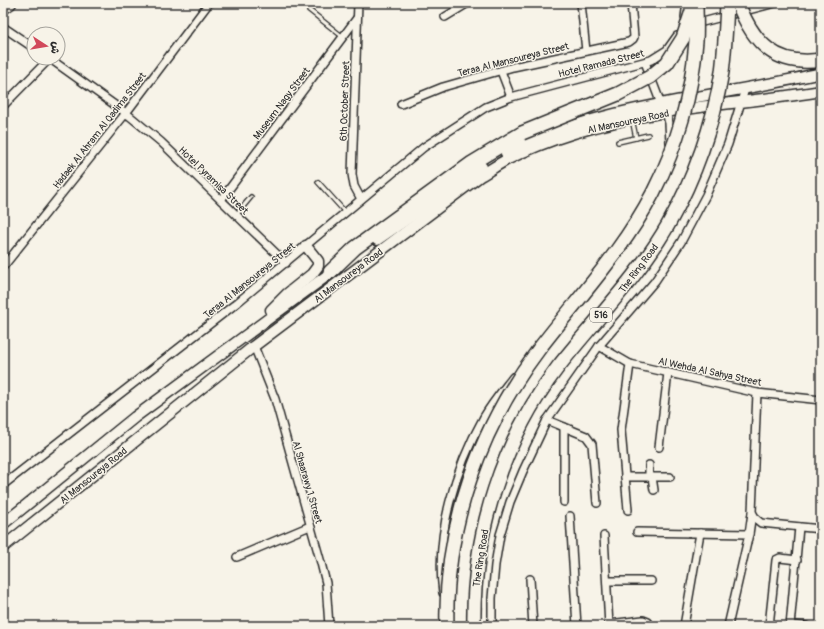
<svg xmlns="http://www.w3.org/2000/svg" width="824" height="629" viewBox="0 0 824 629" font-family="Pangolin,'Playpen Sans Arabic',sans-serif">
<style>
.lines{fill:none;stroke-linecap:round;stroke-linejoin:round}
.service-casing{stroke:#2b2b2b;stroke-width:6}
.minor-casing{stroke:#2b2b2b;stroke-width:10}
.secondary-casing{stroke:#2b2b2b;stroke-width:13}
.trunk-casing{stroke:#2b2b2b;stroke-width:15}
.motorway-casing{stroke:#2b2b2b;stroke-width:16}
.service{stroke:#f7f3e8;stroke-width:3.5}
.minor{stroke:#f7f3e8;stroke-width:7}
.secondary{stroke:#f7f3e8;stroke-width:10}
.trunk{stroke:#f7f3e8;stroke-width:12}
.motorway{stroke:#f7f3e8;stroke-width:13}
.motorway-bridge-casing{stroke:#2b2b2b;stroke-width:16;stroke-linecap:butt}
.motorway-bridge{stroke:#f7f3e8;stroke-width:13}
.labels{text-anchor:middle;stroke-width:3;stroke-linejoin:round;paint-order:stroke}
.shield{fill:#f7f3e8;stroke:#686764;stroke-width:1}
.shield-label{font-size:9px;font-weight:bold;fill:#2b2b2b}
.street-label{font-size:10px;fill:#2b2b2b;stroke:#f7f3e8}
</style>
<rect width="100%" height="100%" fill="#f7f3e8"/>
<filter id="ink" filterUnits="userSpaceOnUse"><feTurbulence type="fractalNoise" baseFrequency=".025" numOctaves="2"/><feDisplacementMap in="SourceGraphic" scale="8" xChannelSelector="R" yChannelSelector="G"/><feConvolveMatrix kernelMatrix="1 2 1 2 8 2 1 2 1" color-interpolation-filters="sRGB"/></filter>
<g filter="url(#ink)">
<g class="lines">
<g class="service-casing">
<g id="service">
<polyline points="309,10 343,37"/>
<polyline points="632,119 636,138"/>
<polyline points="618,142 648,135"/>
<polyline points="318,182 345,212"/>
<polyline points="236,215 251,197"/>
</g>
</g>
<g class="minor-casing">
<g id="minor">
<polyline points="358,3 352,174 354,186 361,199"/>
<polyline points="581,3 586,51"/>
<polyline points="445,17 468,3"/>
<polyline points="685,17 687,3"/>
<polyline points="695,24 775,3"/>
<polyline points="3,27 34,48"/>
<polyline points="49,58 126,113 161,142 286,263"/>
<polyline points="645,62 661,104"/>
<polyline points="501,71 511,97"/>
<polyline points="401,104 443,87 513,67 629,42 633,39 634,37 631,3"/>
<polyline points="3,106 50,58"/>
<polyline points="666,112 669,123 670,143"/>
<polyline points="221,200 357,18"/>
<polyline points="3,267 126,113 209,3"/>
<polyline points="254,346 275,399 321,563 326,583 329,626"/>
<polyline points="599,346 630,364 757,393 821,400"/>
<polyline points="757,393 752,512 756,519 761,523 821,529"/>
<polyline points="547,420 586,436 592,444 597,503"/>
<polyline points="564,427 564,502"/>
<polyline points="659,447 668,373"/>
<polyline points="649,465 649,477"/>
<polyline points="625,477 670,477"/>
<polyline points="652,477 654,490"/>
<polyline points="3,485 238,302 424,147 486,107 511,97 651,60 667,50 677,36"/>
<polyline points="628,510 621,430 630,364"/>
<polyline points="570,516 577,626"/>
<polyline points="637,532 749,534"/>
<polyline points="604,536 609,626"/>
<polyline points="237,557 310,526"/>
<polyline points="530,579 533,626"/>
<polyline points="607,581 651,581"/>
<path d="M443,593c-8,-59 12,-124 41,-176 8,-14 19,-27 29,-40"/>
<polyline points="609,624 643,620 648,622 647,626"/>
<polyline points="790,625 806,626"/>
<polyline points="492,626 492,598 495,565 500,535 510,502 523,471 547,420 599,346 655,281 681,242 706,195 728,144 745,89"/>
<polyline points="684,626 700,533"/>
<polyline points="728,626 749,534 752,513"/>
<polyline points="769,626 776,560 780,558 797,560"/>
<polyline points="790,626 799,527"/>
</g>
</g>
<g class="secondary-casing">
<g id="secondary">
<path d="M506,153c66,-34 141,-47 213,-60 34,-6 68,-12 102,-20"/>
<polyline points="377,240 482,167"/>
<polyline points="271,310 287,294 312,274 318,266 318,261 306,246"/>
<polyline points="3,524 135,417 336,269"/>
<path d="M3,547l251,-201 226,-170c9,-5 17,-11 26,-16 47,-24 101,-38 153,-47 54,-9 108,-13 162,-22"/>
</g>
</g>
<g class="trunk-casing">
<polyline id="trunk" points="3,8 10,3"/>
</g>
<g class="motorway-casing">
<polyline id="motorway" points="330,272 355,248 472,163 522,133"/>
</g>
<use href="#service" class="service"/>
<use href="#minor" class="minor"/>
<use href="#secondary" class="secondary"/>
<use href="#trunk" class="trunk"/>
<use href="#motorway" class="motorway"/>
<g class="motorway-bridge-casing">
<g id="motorway-bridge">
<path d="M738,3c15,40 38,64 83,57"/>
<polyline points="522,133 618,94 650,77 667,63 683,38 692,11"/>
<path d="M447,626c-3,-99 33,-199 92,-277 39,-51 84,-98 114,-156 24,-47 39,-99 43,-152 1,-13 0,-25 0,-38"/>
<path d="M474,626c-2,-91 29,-187 84,-259 37,-47 80,-90 110,-142 27,-48 45,-99 54,-153 3,-23 4,-46 5,-69"/>
</g>
</g>
<use href="#motorway-bridge" class="motorway-bridge"/>
</g>
</g>
<g class="labels">
<rect class="shield" x="590" y="308" width="22" height="14" rx="3"/>
<g class="shield-label">
<text x="601" y="318">516</text>
</g>
<g class="street-label">
<text transform="translate(513 59) rotate(-14)" y="4">Teraa Al Mansoureya Street</text>
<text transform="translate(601 63) rotate(-14)" y="4">Hotel Ramada Street</text>
<text transform="translate(344 101) rotate(-88)" y="4">6th October Street</text>
<text transform="translate(281 103) rotate(-53)" y="4">Museum Nagy Street</text>
<text transform="translate(628 121) rotate(-12)" y="4">Al Mansoureya Road</text>
<text transform="translate(99 130) rotate(-52)" y="4">Hadaek Al Ahram Al Qadima Street</text>
<text transform="translate(214 180) rotate(44)" y="4">Hotel Pyramisa Street</text>
<text transform="translate(638 268) rotate(-53)" y="4">The Ring Road</text>
<text transform="translate(348 275) rotate(-37)" y="4">Al Mansoureya Road</text>
<text transform="translate(249 280) rotate(-39)" y="4">Teraa Al Mansoureya Street</text>
<text transform="translate(710 371) rotate(12)" y="4">Al Wehda Al Sahya Street</text>
<text transform="translate(93 475) rotate(-39)" y="4">Al Mansoureya Road</text>
<text transform="translate(308 482) rotate(74)" y="4">Al Shaarawy 1 Street</text>
<text transform="translate(480 558) rotate(-81)" y="4">The Ring Road</text>
</g>
</g>
<rect width="824" height="629" fill="none" stroke="#f7f3e8" stroke-width="16"/>
<rect x="8" y="8" width="808" height="613" fill="none" stroke="#2b2b2b" stroke-width="1.5" filter="url(#ink)"/>
<g transform="translate(46 46) rotate(102)"><circle r="19" fill="#f7f3e8" stroke="#a5a39c"/>
<path d="M0-3L7 15L0 10L-7 15Z" fill="#d1495b"/>
<text y="-6" font-size="11" font-weight="bold" text-anchor="middle" fill="#2b2b2b">ش</text>
</g>
</svg>
